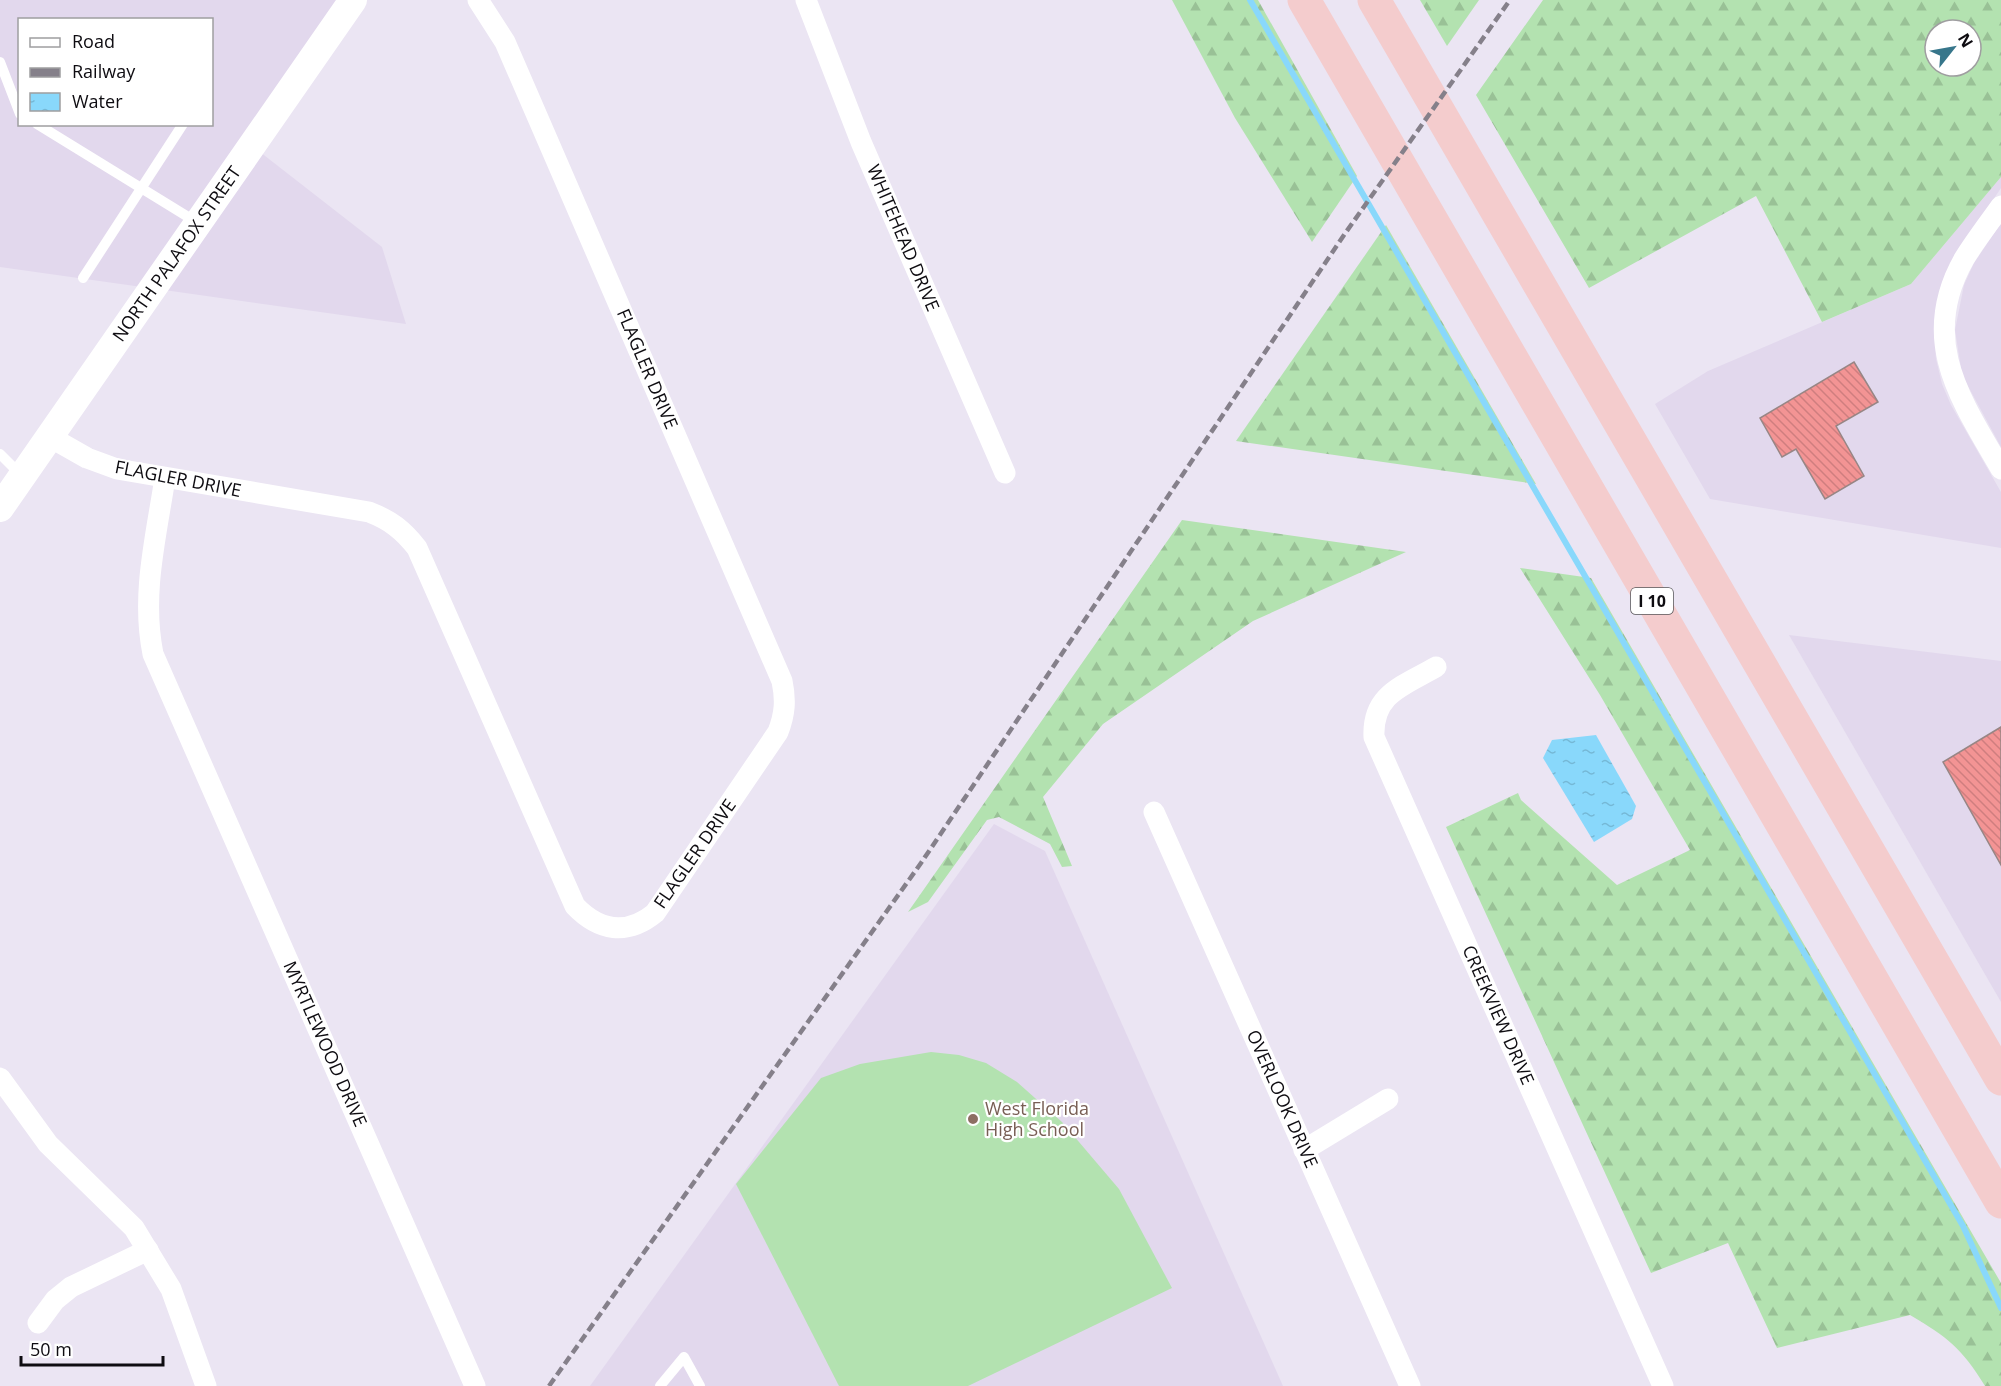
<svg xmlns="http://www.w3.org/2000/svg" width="2001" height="1386" viewBox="0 0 2001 1386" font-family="'Open Sans',sans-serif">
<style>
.built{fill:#e2d8ed;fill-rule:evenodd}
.forest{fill:url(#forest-firs);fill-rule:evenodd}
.pitch{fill:#b3e2b0}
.water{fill:url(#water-ripples)}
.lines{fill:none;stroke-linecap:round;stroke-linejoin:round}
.stream{stroke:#89d8fb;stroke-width:6}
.building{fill:url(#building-back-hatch);stroke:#978685;stroke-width:1.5}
.lane{stroke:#fff;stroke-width:10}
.street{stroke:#fff;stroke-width:21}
.secondary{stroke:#fff;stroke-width:28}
.highway{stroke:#f4cccd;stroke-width:33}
.rail{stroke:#85808a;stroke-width:4.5;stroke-dasharray:9 4.5;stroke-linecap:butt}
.education-dot{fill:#8d6e63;stroke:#fff;stroke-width:2}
.labels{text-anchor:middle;stroke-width:4.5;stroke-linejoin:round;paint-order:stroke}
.shield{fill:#fff;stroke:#565558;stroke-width:1.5}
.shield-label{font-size:16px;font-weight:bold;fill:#0e0c11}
.street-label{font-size:18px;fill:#0e0c11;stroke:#fff}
.education-label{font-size:18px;fill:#785e54;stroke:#fff;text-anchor:start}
</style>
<defs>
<pattern id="forest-firs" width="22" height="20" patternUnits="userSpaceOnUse" patternTransform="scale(1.5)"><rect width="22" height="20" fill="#b3e2b0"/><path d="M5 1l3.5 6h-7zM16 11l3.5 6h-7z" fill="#99c196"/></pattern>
<pattern id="water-ripples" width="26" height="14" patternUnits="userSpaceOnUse" patternTransform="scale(1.5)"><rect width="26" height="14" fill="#89d8fb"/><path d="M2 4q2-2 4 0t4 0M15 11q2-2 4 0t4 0" fill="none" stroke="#75b8d6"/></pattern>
<pattern id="building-back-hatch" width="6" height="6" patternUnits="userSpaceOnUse" patternTransform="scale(1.5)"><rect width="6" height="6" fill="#f39494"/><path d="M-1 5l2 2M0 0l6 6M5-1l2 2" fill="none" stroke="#cf7e7f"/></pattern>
</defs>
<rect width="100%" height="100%" fill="#ebe5f3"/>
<g class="built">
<path d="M0,0h341l-199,287 -142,-20zM20,20h192v104h-192z"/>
<polygon points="260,152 382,247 406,324 164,290"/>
<polygon points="2001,177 2001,188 1956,255 1937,305 1934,331 1936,359 1942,384 1951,405 2001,492 2001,548 1710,499 1655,404 1708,371 1911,284"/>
<polygon points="2001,223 2001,447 1962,375 1955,330 1964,285 1974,263"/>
<polygon points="1789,635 2001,661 2001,1002"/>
<polygon points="994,824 1045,851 1283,1386 590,1386"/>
</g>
<g class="forest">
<polygon points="1172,0 1258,0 1357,176 1312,242 1235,118"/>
<polygon points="1420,0 1479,0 1447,46"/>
<path d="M1543,0h458v177l-90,107 -89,38 -66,-126 -167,92 -113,-193zM1935,30h36v36h-36z"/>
<polygon points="1386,225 1536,484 1236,441"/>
<polygon points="1182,520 1406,552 1253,621 1103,724 1043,797 1072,866 1062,867 1050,844 999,817 987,820 928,902 908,912"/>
<path d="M1520,568l71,10 410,705v103h-16c-23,-38 -38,-49 -75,-71l-133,33 -49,-105 -77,30 -205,-446 72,-34 3,7 96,85 73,-35 -90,-155z"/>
</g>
<polygon class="pitch" points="931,1052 959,1055 986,1063 1017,1082 1062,1122 1119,1189 1172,1288 968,1386 839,1386 736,1184 821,1078 860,1064"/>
<polygon class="water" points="1596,735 1636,806 1632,819 1594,842 1543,758 1552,740"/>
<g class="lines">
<polyline class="stream" points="1250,0 1963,1226 2001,1308"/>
</g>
<g class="building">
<polygon points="1854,362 1878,402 1836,426 1864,476 1825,499 1796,449 1782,457 1760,418"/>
<polygon points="2001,727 2001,865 1943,762"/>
</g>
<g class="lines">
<g class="lane">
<polyline points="0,62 20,114"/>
<polyline points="37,124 198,223"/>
<polyline points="83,278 183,124"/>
<polyline points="0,454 21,475"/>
<polyline points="660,1386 684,1357 700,1386"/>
</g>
<g class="street">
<polyline points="806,0 861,142 1005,473"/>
<path d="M2001,206c-12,17 -26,35 -37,53 -46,81 -3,141 37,210"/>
<path d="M50,437l37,21 30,11 252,43c21,8 34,18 48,36l158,358c24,25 52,30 80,7l123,-181c7,-18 8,-32 4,-51l-277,-639 -27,-42"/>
<path d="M165,478c-9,59 -24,117 -12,176l322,732"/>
<path d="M1436,667c-33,19 -64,27 -62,70l289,649"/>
<polyline points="1154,812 1410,1386"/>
<polyline points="0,1078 48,1144 134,1228 171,1289 206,1386"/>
<polyline points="1304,1150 1388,1099"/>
<polyline points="38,1323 55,1300 71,1287 148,1250"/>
</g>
<polyline class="secondary" points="0,508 353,0"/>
<g class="highway">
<polyline points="1304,0 2001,1202"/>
<polyline points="1374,0 2001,1079"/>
</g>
<polyline class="rail" points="549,1386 921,863 1344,235 1510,0"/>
</g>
<circle class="education-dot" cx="973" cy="1119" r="6"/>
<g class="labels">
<rect class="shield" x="1631" y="588" width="42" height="26" rx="4.5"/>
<g class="shield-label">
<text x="1652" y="607">I 10</text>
</g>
<g class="street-label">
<text transform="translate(903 238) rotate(67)" y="6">WHITEHEAD DRIVE</text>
<text transform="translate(177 254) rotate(-55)" y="6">NORTH PALAFOX STREET</text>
<text transform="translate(647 369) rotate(67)" y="6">FLAGLER DRIVE</text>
<text transform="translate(178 479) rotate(11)" y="6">FLAGLER DRIVE</text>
<text transform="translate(695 854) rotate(-55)" y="6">FLAGLER DRIVE</text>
<text transform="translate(1498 1015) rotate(66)" y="6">CREEKVIEW DRIVE</text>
<text transform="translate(325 1044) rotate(66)" y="6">MYRTLEWOOD DRIVE</text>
<text transform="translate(1282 1099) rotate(66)" y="6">OVERLOOK DRIVE</text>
</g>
<g class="education-label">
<text x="985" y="1115">West Florida<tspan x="985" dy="21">High School</tspan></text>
</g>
</g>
<rect x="18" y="18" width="195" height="108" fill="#ffffff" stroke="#9f9ea0" stroke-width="1.5"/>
<rect x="30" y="38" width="30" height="9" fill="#ffffff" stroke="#9f9ea0" stroke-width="1.5"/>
<text x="72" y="48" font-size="18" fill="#0e0c11">Road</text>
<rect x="30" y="68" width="30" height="9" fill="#85808a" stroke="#9f9ea0" stroke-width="1.5"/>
<text x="72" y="78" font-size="18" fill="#0e0c11">Railway</text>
<rect x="30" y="93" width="30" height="18" fill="url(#water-ripples)" stroke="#9f9ea0" stroke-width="1.5"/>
<text x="72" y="108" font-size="18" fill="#0e0c11">Water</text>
<g transform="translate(1953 48) rotate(59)"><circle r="28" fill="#ffffff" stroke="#9f9ea0" stroke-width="1.5"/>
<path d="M0-4.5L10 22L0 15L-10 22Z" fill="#37768b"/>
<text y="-9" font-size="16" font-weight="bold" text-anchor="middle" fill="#0e0c11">N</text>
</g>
<path d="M21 1356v9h142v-9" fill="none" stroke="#0e0c11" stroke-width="3"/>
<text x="30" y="1356" font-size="18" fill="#0e0c11" stroke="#ffffff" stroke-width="4.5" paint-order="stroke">50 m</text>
</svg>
